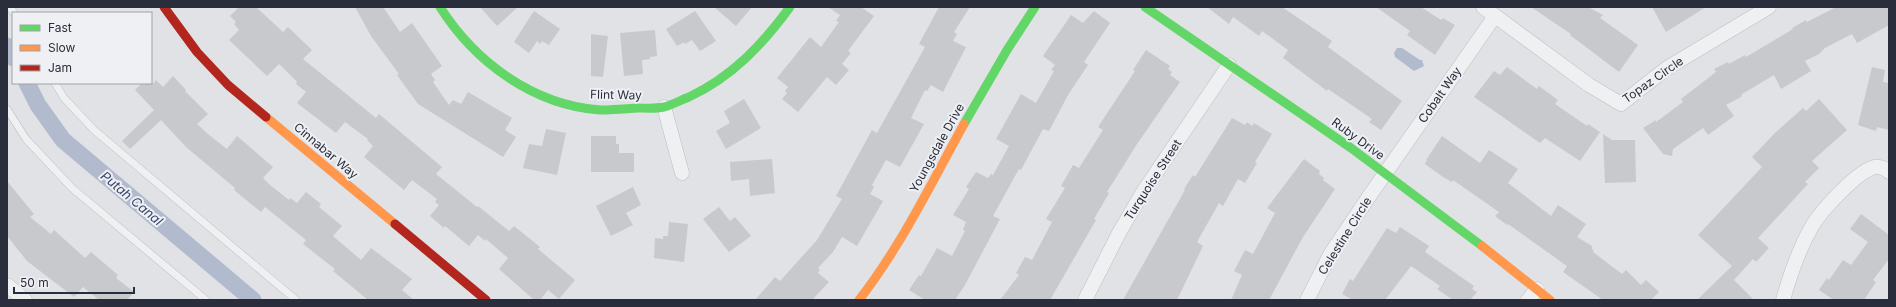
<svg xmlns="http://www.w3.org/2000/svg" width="1896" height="307" viewBox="0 0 1896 307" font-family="Inter,sans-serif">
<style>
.water{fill:#b2bacd}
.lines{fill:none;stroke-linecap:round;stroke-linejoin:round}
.canal{stroke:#b2bacd;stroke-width:17}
.building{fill:#c8c9cd}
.lane-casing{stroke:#bdbfc2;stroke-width:8}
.street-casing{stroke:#bdbfc2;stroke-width:15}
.lane{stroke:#eff0f2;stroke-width:7}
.street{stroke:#eff0f2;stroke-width:14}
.fast{stroke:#63d668;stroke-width:9}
.slow{stroke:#ff974d;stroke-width:9}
.jam{stroke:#b3261e;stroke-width:9}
.labels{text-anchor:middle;stroke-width:4;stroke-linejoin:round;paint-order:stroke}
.street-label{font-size:12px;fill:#2a2d3c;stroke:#eef0f4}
.water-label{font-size:13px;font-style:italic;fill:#39466b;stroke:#eef0f4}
</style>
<rect width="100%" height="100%" fill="#e0e2e5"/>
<polygon class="water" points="1397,48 1402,48 1420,60 1422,60 1424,66 1414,71 1395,57 1394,53"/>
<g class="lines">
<g class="canal">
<polyline points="7,46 13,58"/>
<polyline points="27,83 38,105 63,140 253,300"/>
</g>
</g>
<g class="building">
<polygon points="239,7 256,7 283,32 288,27 312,50 303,59 376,118 379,114 442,167 436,174 477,207 478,206 509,231 514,226 540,247 538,249 575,280 559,299 548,290 540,300 534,300 499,269 508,258 486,239 485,241 478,235 469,246 445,226 444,228 430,216 439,205 435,202 437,199 412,180 404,190 364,157 373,146 367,140 368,139 345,122 336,133 297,103 306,92 296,84 297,82 279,64 267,76 229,40 239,30 234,24 236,22 230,16"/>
<polygon points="355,7 383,7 400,32 412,23 442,66 431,74 435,80 433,82 449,105 453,100 461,104 468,92 512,118 505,130 516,137 503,157 418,104 397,75 399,74 371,36"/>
<polygon points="480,7 518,7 497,26"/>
<polygon points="714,7 752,7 736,26"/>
<polygon points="828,7 861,7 874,16 848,51 851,53 842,64 849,70 836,85 827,77 798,112 782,99 787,93 785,91 788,87 777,78 810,37 821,47 839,22 836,21 840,15"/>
<polygon points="939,7 970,7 954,32 957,34 953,41 966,47 943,92 931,85 927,91 925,90 911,118 924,124 900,167 886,160 872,185 874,187 870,194 883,201 857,246 842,237 833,252 818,268 820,270 818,273 829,282 812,300 755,300 775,277 780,281 817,240 842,199 836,196 872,130 877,133 925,47 919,44"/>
<polygon points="1207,7 1282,7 1332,41 1328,47 1402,101 1381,130 1369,122 1372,119 1328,89 1327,91 1283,58 1288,50 1262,31 1259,36 1233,17 1229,24"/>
<polygon points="1376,7 1421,7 1441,20 1443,18 1455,25 1435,55 1407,35 1410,31"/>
<polygon points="1531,7 1588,7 1603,15 1600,18 1638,45 1619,72 1570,35 1571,34"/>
<polygon points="1652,7 1706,7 1666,32"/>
<polygon points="1836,7 1889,7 1889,25 1857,43 1852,34 1825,48 1819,54 1805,61 1811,71 1781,89 1774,75 1742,94 1741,97 1726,105 1734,116 1708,135 1703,128 1673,149 1672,156 1663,154 1643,128 1656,120 1656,122 1683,102 1681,99 1716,72 1714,69 1728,62 1729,64 1745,55 1746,57 1793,29 1792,28 1806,20 1807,22"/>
<polygon points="534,11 560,29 549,45 542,41 540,44 537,41 529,53 514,42"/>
<polygon points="695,11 716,41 700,51 692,40 685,44 684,42 677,46 666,29"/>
<polygon points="1094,11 1110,23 1084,62 1088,65 1068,95 1049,131 1043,129 1021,170 1019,169 993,216 1000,219 965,285 955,300 925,300 909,290 919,275 921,276 937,248 952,256 965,231 963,230 966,222 953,215 969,189 966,187 976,172 988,178 991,174 993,175 1009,146 996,139 1021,94 1036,103 1054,71 1051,70 1055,65 1043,56 1071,15 1083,23"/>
<polygon points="655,30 657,56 650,57 650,59 642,60 643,74 624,76 620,33"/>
<polygon points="591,34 608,36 603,77 591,76"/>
<polygon points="1146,50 1170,66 1168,69 1172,72 1170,75 1180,82 1137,144 1107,192 1109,193 1094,219 1096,220 1050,300 1000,300 1019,275 1016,273 1025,257 1032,260 1052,222 1046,219 1065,188 1061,186 1073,165 1079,168 1103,130 1098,127 1135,71 1133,70"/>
<polygon points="1507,67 1537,89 1539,86 1558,100 1555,104 1587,126 1588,124 1600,132 1580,161 1545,138 1540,143 1474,97 1494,71 1500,75"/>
<polygon points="1872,67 1885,70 1883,82 1889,83 1889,130 1877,127 1876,131 1858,125"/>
<polygon points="173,76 186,90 185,91 208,114 197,124 208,134 227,149 237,136 273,167 263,178 270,185 289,200 290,198 297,203 306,192 321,204 319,207 342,226 333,236 361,260 371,248 412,279 402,290 414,300 368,300 333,271 335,269 303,244 306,240 265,207 261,212 234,190 235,188 186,147 161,120 130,149 122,141 154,110 135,90 142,83 154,83 156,80 163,87"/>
<polygon points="744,99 761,128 726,149 716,131 730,123 724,111"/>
<polygon points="1819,99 1847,130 1812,161 1819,168 1805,182 1808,184 1758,238 1769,248 1756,262 1753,259 1734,280 1754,300 1697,300 1732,266 1698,235 1762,167 1752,157 1776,132 1803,108 1806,111"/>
<polygon points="1232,118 1245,125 1247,122 1252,126 1254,123 1272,134 1255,162 1257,163 1245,183 1238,179 1223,206 1219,203 1197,242 1203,246 1177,300 1123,300 1185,190 1184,189 1193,175 1195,177"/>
<polygon points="546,129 566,133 557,175 523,168 529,144 542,146"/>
<polygon points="1603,134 1612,140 1635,140 1636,182 1605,183"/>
<polygon points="591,136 616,136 616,144 619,144 619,153 634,153 634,172 591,172"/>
<polygon points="1442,136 1480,163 1489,150 1518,169 1508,183 1551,216 1558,205 1586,224 1577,237 1592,246 1592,249 1594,251 1593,252 1622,274 1626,270 1641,285 1646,280 1659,292 1651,300 1603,300 1563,272 1567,266 1508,224 1507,225 1495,216 1499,212 1453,180 1452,182 1443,177 1425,164 1427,160 1426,160"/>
<polygon points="772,159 775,193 750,196 749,179 731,181 730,162"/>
<polygon points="1304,159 1320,171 1319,174 1324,178 1323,180 1335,189 1303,237 1269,300 1231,300 1242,275 1234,271 1245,250 1253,254 1275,213 1267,208"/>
<polygon points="7,181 34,214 30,217 51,234 54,230 85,258 91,252 118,275 116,278 134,292 127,300 99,300 83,287 74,297 27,261 7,236"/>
<polygon points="633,187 641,205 626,213 633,225 611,236 596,206"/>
<polygon points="719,207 730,221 735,217 751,236 729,252 703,219"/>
<polygon points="1861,214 1889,235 1889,259 1873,280 1876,282 1864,300 1834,300 1819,290 1827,278 1829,280 1843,260 1851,265 1868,242 1850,229"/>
<polygon points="669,222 688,224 684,262 654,258 655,238 663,239 663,236 668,236"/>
<polygon points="1400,227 1429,246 1425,252 1474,286 1472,289 1477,292 1470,300 1453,300 1437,289 1440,286 1411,266 1385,300 1353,300 1342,294 1350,279 1353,281 1387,228 1396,233"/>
</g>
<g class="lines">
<g class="lane-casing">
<g id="lane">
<polyline points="10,7 14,13"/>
<polyline points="55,83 64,98 94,130 296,300"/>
<polyline points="7,109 26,139 72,188 206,300"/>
</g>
</g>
<g class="street-casing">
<g id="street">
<polyline points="1483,7 1589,85 1621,104 1667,68 1769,7"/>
<polyline points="664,107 682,173"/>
<polyline points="7,285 25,300"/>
<polyline points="1085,300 1119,233 1143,192 1229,65"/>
<polyline points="1307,300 1331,253 1368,198 1495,16"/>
<polyline points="1528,300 1537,289"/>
<path d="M1783,300c7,-25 15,-49 28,-72 8,-15 47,-58 64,-61 6,-1 10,2 14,5"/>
</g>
</g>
<use href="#lane" class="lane"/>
<use href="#street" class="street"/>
<g class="fast">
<path d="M440,7c35,55 93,98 160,103 12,0 24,-1 37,-2 9,0 18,1 27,-1 8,-2 17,-7 25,-10 43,-20 74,-53 101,-90"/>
<polyline points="1145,7 1351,148 1482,246"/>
<polyline points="964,124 1007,50 1035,7"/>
</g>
<g class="slow">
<polyline points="266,117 395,224"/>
<polyline points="1482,246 1550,300"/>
<path d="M859,300c42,-54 72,-116 105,-176"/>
</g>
<g class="jam">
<polyline points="164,7 197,52 228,85 266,117"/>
<polyline points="395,224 486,300"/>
</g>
</g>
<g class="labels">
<g class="street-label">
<text transform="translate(1653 80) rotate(-35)" y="4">Topaz Circle</text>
<text transform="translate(616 95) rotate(1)" y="4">Flint Way</text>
<text transform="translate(1440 95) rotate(-55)" y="4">Cobalt Way</text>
<text transform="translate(1358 139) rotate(36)" y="4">Ruby Drive</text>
<text transform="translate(937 148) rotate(-61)" y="4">Youngsdale Drive</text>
<text transform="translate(326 151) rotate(40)" y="4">Cinnabar Way</text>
<text transform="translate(1153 180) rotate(-57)" y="4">Turquoise Street</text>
<text transform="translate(1345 236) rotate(-58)" y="4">Celestine Circle</text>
</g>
<g class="water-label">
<text transform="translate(132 198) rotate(40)" y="5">Putah Canal</text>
</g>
</g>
<rect width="1896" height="307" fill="none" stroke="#2a2d3c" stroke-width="16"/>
<rect x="12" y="12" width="140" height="72" fill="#eef0f4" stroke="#a0a2aa"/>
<rect x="20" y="25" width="20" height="6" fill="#63d668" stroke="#a0a2aa"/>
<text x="48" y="32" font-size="12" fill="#2a2d3c">Fast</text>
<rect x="20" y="45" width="20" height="6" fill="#ff974d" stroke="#a0a2aa"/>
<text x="48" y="52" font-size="12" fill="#2a2d3c">Slow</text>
<rect x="20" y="65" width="20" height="6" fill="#b3261e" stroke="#a0a2aa"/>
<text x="48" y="72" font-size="12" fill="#2a2d3c">Jam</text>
<path d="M14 287v6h120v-6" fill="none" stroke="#2a2d3c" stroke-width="2"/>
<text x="20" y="287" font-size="12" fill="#2a2d3c" stroke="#eef0f4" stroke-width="3" paint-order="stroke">50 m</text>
</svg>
